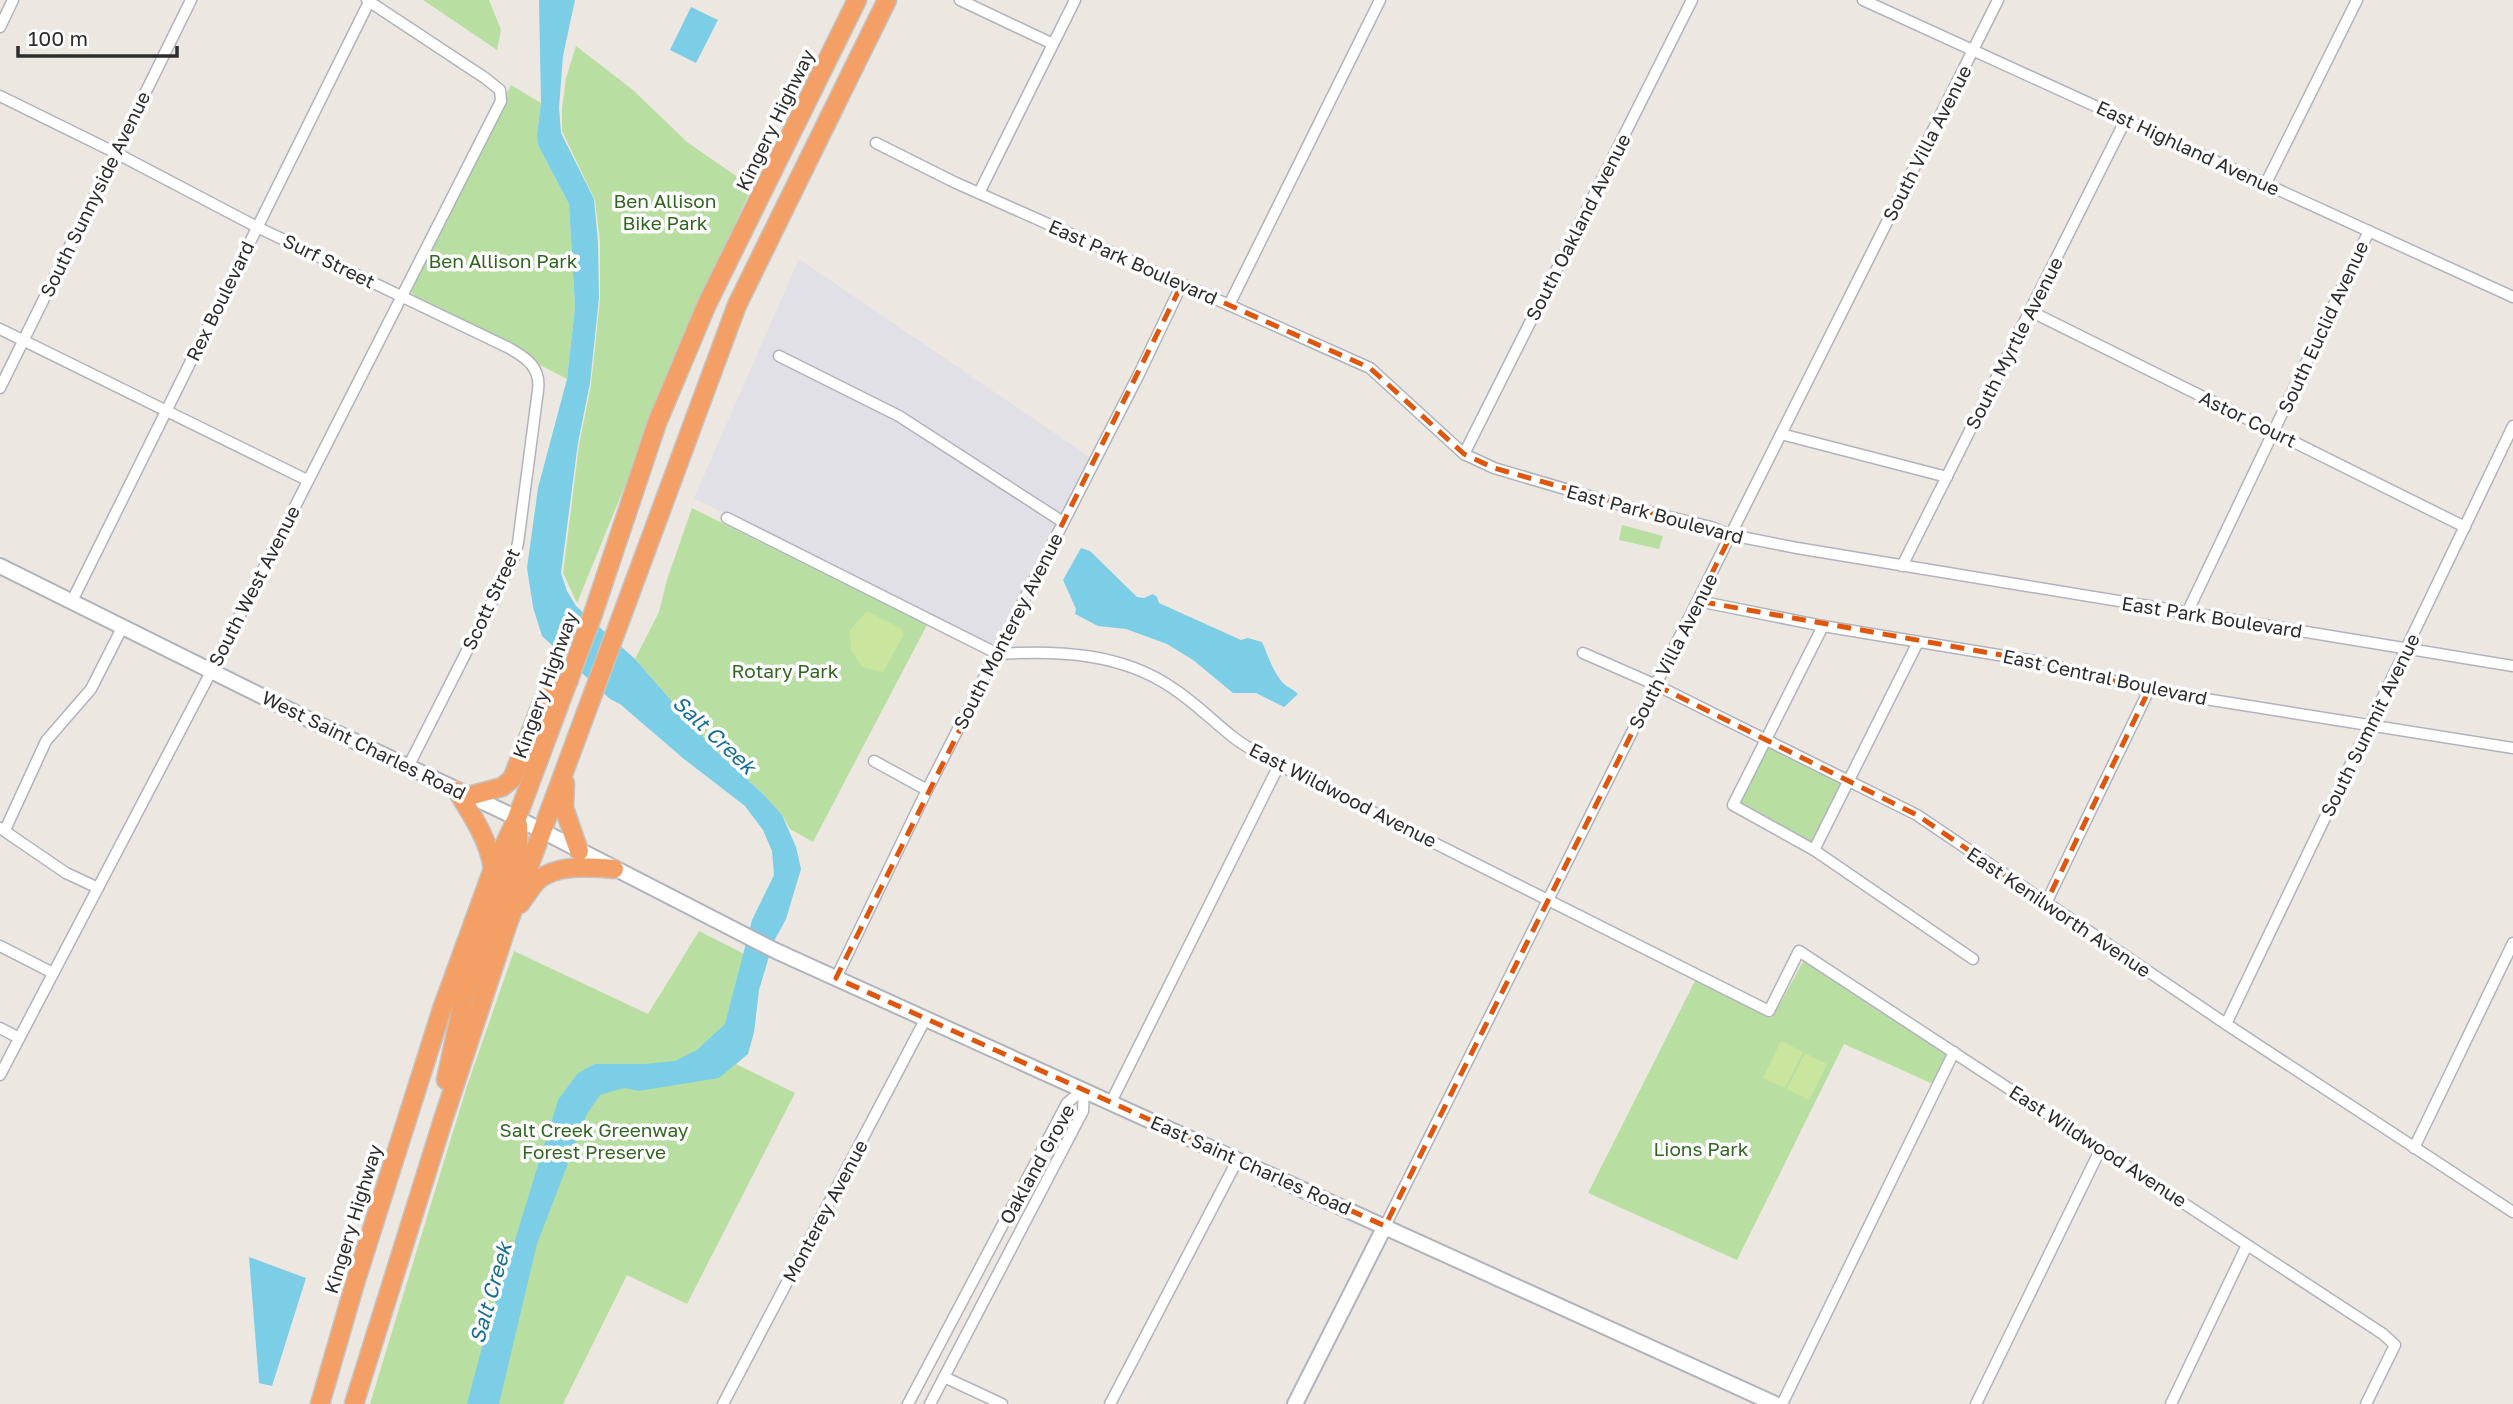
<svg xmlns="http://www.w3.org/2000/svg" width="2513" height="1404" viewBox="0 0 2513 1404" font-family="'Golos Text',sans-serif">
<style>
.industrial{fill:#e2e0e7}
.green{fill:#b8dfa1}
.pitch{fill:#cae69e}
.water{fill:#7ccee7}
.lines{fill:none;stroke-linecap:round;stroke-linejoin:round}
.street-casing{stroke:#b1b3bc;stroke-width:13}
.secondary-casing{stroke:#b1b3bc;stroke-width:18}
.highway-casing{stroke:#c4c4c4;stroke-width:21}
.street{stroke:#fff;stroke-width:10}
.secondary{stroke:#fff;stroke-width:14}
.highway{stroke:#f39f66;stroke-width:18}
.marked{fill:none;stroke:#df570e;stroke-width:5;stroke-dasharray:14 9;stroke-linejoin:round}
.labels{text-anchor:middle;stroke-width:7;stroke-linejoin:round;paint-order:stroke}
.street-label{font-size:19px;fill:#2d2d2d;stroke:#fff}
.park-label{font-size:19px;fill:#316720;stroke:#fff}
.water-label{font-size:21px;font-style:italic;fill:#176f97;stroke:#fff}
</style>
<rect width="100%" height="100%" fill="#ede7e1"/>
<polygon class="industrial" points="799,259 1090,457 996,648 694,498"/>
<g class="green">
<polygon points="423,0 489,0 501,30 497,50"/>
<polygon points="576,46 633,90 687,142 752,187 710,278 577,603 563,573 579,445 591,385 600,299 600,243 595,200 562,131 562,109 566,78"/>
<polygon points="511,85 541,103 537,134 538,145 569,204 575,307 567,379 540,365 526,351 512,343 417,298 411,292"/>
<polygon points="692,508 927,625 813,842 790,829 782,815 765,796 713,748 635,659 659,612 667,580"/>
<polygon points="1622,525 1663,536 1659,549 1619,540"/>
<polygon points="1768,744 1845,782 1814,845 1737,803"/>
<path d="M699,931l67,34c-3,9 -6,18 -8,27 -4,28 1,52 -22,72l59,29 -108,211 -60,-29 -64,129h-193l97,-318 47,-135 134,63z"/>
<polygon points="1804,960 1948,1054 1933,1084 1844,1044 1737,1260 1588,1193 1696,979 1772,1018"/>
</g>
<g class="pitch">
<polygon points="867,611 902,629 903,636 883,672 862,667 851,650 850,630"/>
<polygon points="1781,1041 1803,1052 1785,1088 1763,1078"/>
<polygon points="1805,1053 1827,1064 1809,1100 1787,1089"/>
</g>
<g class="water">
<polygon points="539,0 575,0 563,56 559,108 561,133 594,199 598,242 599,298 590,383 578,443 561,573 567,591 576,606 635,659 713,748 765,796 782,815 796,847 801,869 786,919 773,943 759,990 754,1032 748,1054 719,1078 639,1091 624,1088 600,1095 587,1114 537,1244 499,1404 467,1404 481,1351 558,1100 578,1073 595,1064 645,1064 675,1061 697,1050 725,1024 752,920 774,875 772,851 763,830 745,806 684,759 620,704 610,699 542,636 533,607 527,568 538,488 567,379 575,307 569,204 538,145 537,134 541,103"/>
<polygon points="691,7 718,20 696,63 670,50"/>
<path d="M1081,548l9,3 47,46 7,1 9,-4 4,3 2,6 82,37 7,-2 14,4c6,13 11,31 22,42 4,4 10,5 14,10l-14,13 -28,-14h-23l-40,-33 -26,-16 -41,-15 -28,-3 -23,-12 1,-5 -13,-29z"/>
<polygon points="249,1257 306,1278 272,1386 259,1383"/>
</g>
<g class="lines">
<g class="street-casing">
<g id="street">
<polyline points="960,0 1053,44"/>
<polyline points="1863,0 2513,297"/>
<polyline points="0,27 13,0"/>
<path d="M0,96l116,57 141,74 252,121c18,10 32,20 29,42l-20,153 -4,15 -106,209"/>
<polyline points="876,143 954,182 1370,368 1464,454 1494,468 1616,504 1711,527 1731,535 1797,548 2513,666"/>
<polyline points="2266,183 2357,0"/>
<polyline points="979,193 1075,0"/>
<polyline points="1229,305 1380,0"/>
<polyline points="2030,311 2465,527"/>
<polyline points="0,329 307,480"/>
<polyline points="779,356 899,416 1063,522"/>
<polyline points="0,388 191,0"/>
<polyline points="1781,434 1947,477"/>
<polyline points="1464,454 1692,0"/>
<path d="M727,518l271,136c60,-4 125,-1 176,35 21,14 39,32 59,48 14,11 30,19 46,28l490,246 30,-60 584,383 12,11 -29,59"/>
<polyline points="1902,566 2126,119"/>
<polyline points="72,601 369,2"/>
<polyline points="1698,601 1823,626 2035,661 2149,690 2513,748"/>
<polyline points="2187,613 2369,231"/>
<polyline points="1823,626 1733,805 1814,850 1973,959"/>
<polyline points="1583,653 1656,685 1917,815 2226,1024 2513,1212"/>
<polyline points="874,761 927,790"/>
<polyline points="0,828 66,873 98,888"/>
<polyline points="5,830 46,741 91,689 123,626"/>
<polyline points="1814,850 1918,642"/>
<polyline points="2046,903 2149,690"/>
<polyline points="0,946 53,973"/>
<polyline points="836,978 927,790 1139,374 1182,284"/>
<polyline points="2226,1024 2513,426"/>
<polyline points="0,1028 19,1038"/>
<polyline points="0,1075 212,670 501,101 500,90 485,78 367,0"/>
<polyline points="1111,1102 1279,765"/>
<polyline points="2414,1148 2513,943"/>
<polyline points="1385,1226 1998,0"/>
<polyline points="944,1377 1002,1404"/>
<polyline points="723,1404 926,1018"/>
<polyline points="908,1404 1067,1103 1084,1089"/>
<polyline points="930,1404 1083,1111 1084,1089"/>
<polyline points="1110,1404 1238,1159"/>
<polyline points="1782,1404 1954,1052"/>
<polyline points="1976,1404 2101,1148"/>
<polyline points="2171,1404 2247,1245"/>
</g>
</g>
<g class="secondary-casing">
<g id="secondary">
<polyline points="0,566 318,724 517,818 776,951 1775,1404"/>
<polyline points="1295,1404 1385,1226"/>
</g>
</g>
<g class="highway-casing">
<g id="highway">
<polyline points="565,783 564,808 579,851"/>
<path d="M457,791c15,24 32,49 36,78"/>
<polyline points="469,796 502,787 512,779 542,703 547,696 569,680"/>
<path d="M520,904c5,-7 11,-16 17,-23 19,-17 53,-14 77,-12"/>
<polyline points="446,1080 463,1001 518,844 518,825"/>
<polyline points="320,1404 355,1283 443,1006 493,869 517,818 593,614 657,423 707,304 857,0"/>
<polyline points="354,1404 443,1120 508,923 737,305 887,0"/>
</g>
</g>
<use href="#street" class="street"/>
<use href="#secondary" class="secondary"/>
<use href="#highway" class="highway"/>
</g>
<path class="marked" d="M1182,284l188,84 94,86 30,14 237,67 -33,66 337,60 114,29 -103,213 -129,-88 -261,-130 -271,541 -549,-248z"/>
<g class="labels">
<g class="street-label">
<text transform="translate(775 120) rotate(-64)" y="7">Kingery Highway</text>
<text transform="translate(1927 143) rotate(-63)" y="7">South Villa Avenue</text>
<text transform="translate(2188 148) rotate(25)" y="7">East Highland Avenue</text>
<text transform="translate(95 194) rotate(-64)" y="7">South Sunnyside Avenue</text>
<text transform="translate(1578 227) rotate(-63)" y="7">South Oakland Avenue</text>
<text transform="translate(329 261) rotate(26)" y="7">Surf Street</text>
<text transform="translate(1133 262) rotate(24)" y="7">East Park Boulevard</text>
<text transform="translate(220 301) rotate(-64)" y="7">Rex Boulevard</text>
<text transform="translate(2323 327) rotate(-65)" y="7">South Euclid Avenue</text>
<text transform="translate(2014 343) rotate(-63)" y="7">South Myrtle Avenue</text>
<text transform="translate(2248 419) rotate(26)" y="7">Astor Court</text>
<text transform="translate(1655 514) rotate(15)" y="7">East Park Boulevard</text>
<text transform="translate(254 586) rotate(-63)" y="7">South West Avenue</text>
<text transform="translate(491 599) rotate(-65)" y="7">Scott Street</text>
<text transform="translate(2212 617) rotate(9)" y="7">East Park Boulevard</text>
<text transform="translate(1008 631) rotate(-63)" y="7">South Monterey Avenue</text>
<text transform="translate(1673 651) rotate(-63)" y="7">South Villa Avenue</text>
<text transform="translate(2105 677) rotate(12)" y="7">East Central Boulevard</text>
<text transform="translate(545 685) rotate(-70)" y="7">Kingery Highway</text>
<text transform="translate(2370 725) rotate(-64)" y="7">South Summit Avenue</text>
<text transform="translate(364 745) rotate(26)" y="7">West Saint Charles Road</text>
<text transform="translate(1343 795) rotate(27)" y="7">East Wildwood Avenue</text>
<text transform="translate(2059 912) rotate(34)" y="7">East Kenilworth Avenue</text>
<text transform="translate(2098 1146) rotate(33)" y="7">East Wildwood Avenue</text>
<text transform="translate(1037 1164) rotate(-61)" y="7">Oakland Grove</text>
<text transform="translate(1251 1165) rotate(24)" y="7">East Saint Charles Road</text>
<text transform="translate(825 1211) rotate(-62)" y="7">Monterey Avenue</text>
<text transform="translate(353 1219) rotate(-73)" y="7">Kingery Highway</text>
</g>
<g class="park-label">
<text x="665" y="208">Ben Allison<tspan x="665" dy="22">Bike Park</tspan></text>
<text x="503" y="268">Ben Allison Park</text>
<text x="785" y="678">Rotary Park</text>
<text x="594" y="1137">Salt Creek Greenway<tspan x="594" dy="22">Forest Preserve</tspan></text>
<text x="1701" y="1156">Lions Park</text>
</g>
<g class="water-label">
<text transform="translate(714 735) rotate(43)" y="7">Salt Creek</text>
<text transform="translate(491 1293) rotate(-74)" y="7">Salt Creek</text>
</g>
</g>
<path d="M18 46v10h159v-10" fill="none" stroke="#2d2d2d" stroke-width="3.5"/>
<text x="28" y="46" font-size="21" fill="#2d2d2d" stroke="#ffffff" stroke-width="5" paint-order="stroke">100 m</text>
</svg>
